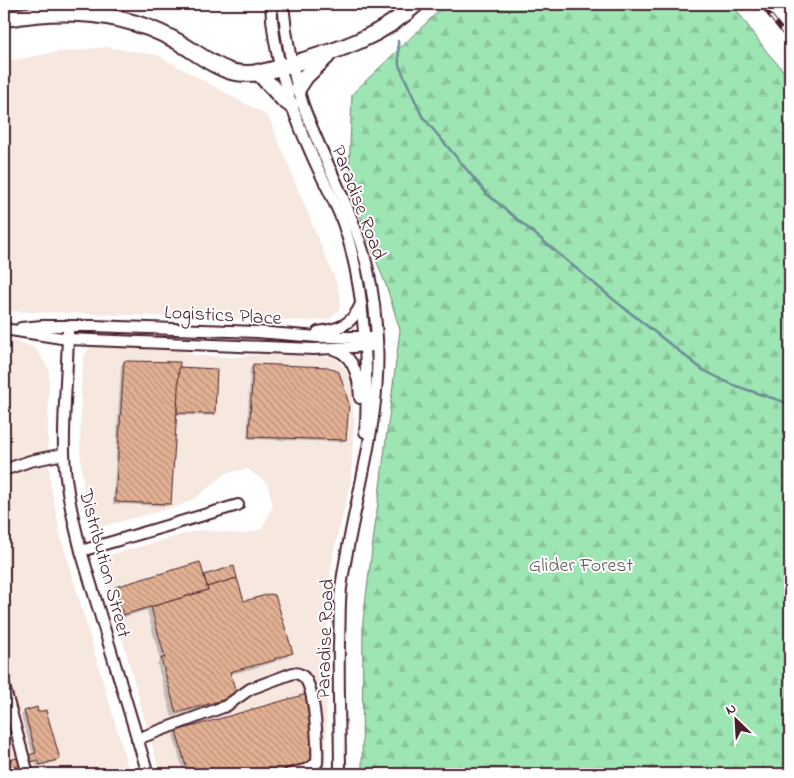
<svg xmlns="http://www.w3.org/2000/svg" width="794" height="778" viewBox="0 0 794 778" font-family="'Indie Flower',sans-serif">
<style>
.built{fill:#f6e8df}
.forest{fill:url(#forest-firs);stroke:#74826f}
.shadow{fill:#0003}
.lines{fill:none;stroke-linecap:round;stroke-linejoin:round}
.stream{stroke:#6c8c96;stroke-width:2.5}
.building{fill:url(#building-back-hatch);stroke:#4a1f2b}
.minor-casing{stroke:#4a1f2b;stroke-width:14}
.highway-casing{stroke:#4a1f2b;stroke-width:19}
.minor{stroke:#fff;stroke-width:10}
.highway{stroke:#fff;stroke-width:15}
.rail-casing{stroke:#4a1f2b;stroke-width:4.5}
.rail{stroke:#fff;stroke-width:2.5;stroke-dasharray:8;stroke-linecap:butt}
.labels{text-anchor:middle;stroke-width:4;stroke-linejoin:round;paint-order:stroke}
.street-label{font-size:20px;fill:#4a1f2b;stroke:#fff}
.park-label{font-size:20px;fill:#635a54;stroke:#fff}
</style>
<defs>
<pattern id="forest-firs" width="22" height="20" patternUnits="userSpaceOnUse" patternTransform="scale(1.25)"><rect width="22" height="20" fill="#9de5b3"/><path d="M5 1l3.5 6h-7zM16 11l3.5 6h-7z" fill="#89c49a"/></pattern>
<pattern id="building-back-hatch" width="6" height="6" patternUnits="userSpaceOnUse" patternTransform="scale(1.25)"><rect width="6" height="6" fill="#e2b193"/><path d="M-1 5l2 2M0 0l6 6M5-1l2 2" fill="none" stroke="#b98f78"/></pattern>
</defs>
<rect width="100%" height="100%" fill="#fff"/>
<filter id="ink" filterUnits="userSpaceOnUse"><feTurbulence type="fractalNoise" baseFrequency=".02" numOctaves="2"/><feDisplacementMap in="SourceGraphic" scale="10" xChannelSelector="R" yChannelSelector="G"/><feConvolveMatrix kernelMatrix="1 2 1 2 8 2 1 2 1" color-interpolation-filters="sRGB"/></filter>
<g filter="url(#ink)">
<g class="built">
<polygon points="107,47 157,55 268,116 337,284 341,298 339,310 330,319 311,321 4,311 4,62 51,53"/>
<polygon points="4,339 14,340 35,348 49,369 48,440 50,482 61,537 130,774 4,774"/>
<polygon points="100,346 181,351 201,356 235,357 264,354 334,357 348,371 352,392 354,424 351,482 334,550 328,589 326,774 160,774 102,566 106,556 199,530 243,534 262,529 273,506 267,483 247,469 227,473 194,499 179,506 100,527 93,524 84,493 80,448 81,385 84,356 89,348"/>
</g>
<polygon class="forest" points="446,4 732,4 767,52 790,78 790,774 362,774 363,620 400,330 387,288 363,226 349,172 352,94"/>
<g class="shadow">
<polygon points="124,362 177,369 213,413 210,416 175,415 170,503 167,506 113,504 121,365"/>
<polygon points="253,365 345,439 342,442 247,439 250,368"/>
<polygon points="204,576 243,603 291,653 287,657 269,664 229,675 231,699 172,717 157,664 160,660 147,610 119,619 111,592 115,588"/>
<polygon points="308,695 286,774 184,774 173,735 176,732"/>
<polygon points="36,709 58,759 56,762 37,767 35,762 10,769 7,773 4,774 4,747 8,762 33,755 21,715 24,712"/>
</g>
<g class="lines">
<polyline class="stream" points="398,41 399,65 422,116 487,194 614,300 703,370 733,385 790,404"/>
</g>
<g class="building">
<polygon points="124,361 180,362 171,504 115,502"/>
<polygon points="253,364 328,367 339,372 349,404 346,440 249,437"/>
<polygon points="179,367 217,369 215,414 177,413"/>
<polygon points="200,562 208,590 123,615 115,587"/>
<polygon points="234,566 237,578 207,587 204,575"/>
<polygon points="237,578 244,601 270,594 275,595 293,653 274,659 275,660 230,672 237,696 176,713 161,658 165,658 151,607 208,590 207,587"/>
<polygon points="310,693 316,764 281,774 188,774 176,731"/>
<polygon points="37,707 38,712 46,710 60,759 40,765 38,760 11,768 12,771 4,773 4,743 9,760 36,753 24,711"/>
</g>
<g class="lines">
<g class="minor-casing">
<g id="minor">
<path d="M271,4c2,51 19,103 40,149 9,21 20,41 29,62 19,49 24,101 26,153 0,21 2,43 -1,64"/>
<path d="M283,4c3,34 9,68 20,101 17,48 44,93 59,143 8,25 12,51 14,77 9,90 -23,175 -35,263 -2,18 -1,37 -2,55 -1,44 1,88 1,131"/>
<path d="M68,326c0,42 -5,84 -4,127 1,33 9,66 17,98l67,223"/>
<polyline points="21,328 42,326 93,326 257,332 318,337 371,337"/>
<polyline points="4,329 68,339 314,349 372,346"/>
<path d="M318,332c21,-3 34,-7 43,-28"/>
<path d="M333,349c21,5 26,29 27,49"/>
<polyline points="4,470 30,461 64,454"/>
<polyline points="81,551 238,505"/>
<polyline points="4,686 28,774"/>
<path d="M137,739l89,-33 24,-17 43,-16c6,0 10,2 13,7 9,13 12,66 11,83l-9,6 -19,5"/>
</g>
</g>
<g class="highway-casing">
<g id="highway">
<path d="M4,19c57,-11 117,-8 169,20 19,10 40,28 60,33 21,5 42,-3 62,-9 45,-13 87,-27 121,-59"/>
<polyline points="258,72 283,99 291,105"/>
<polyline points="298,88 306,76 327,56"/>
</g>
</g>
<use href="#minor" class="minor"/>
<use href="#highway" class="highway"/>
<g class="rail-casing">
<polyline id="rail" points="761,4 790,41"/>
</g>
<use href="#rail" class="rail"/>
</g>
</g>
<g class="labels">
<g class="street-label">
<text transform="translate(360 202) rotate(69)" y="7">Paradise Road</text>
<text transform="translate(223 314) rotate(3)" y="7">Logistics Place</text>
<text transform="translate(106 563) rotate(75)" y="7">Distribution Street</text>
<text transform="translate(324 639) rotate(-88)" y="7">Paradise Road</text>
</g>
<g class="park-label">
<text x="581" y="571">Glider Forest</text>
</g>
</g>
<rect width="794" height="778" fill="none" stroke="#fff" stroke-width="20"/>
<rect x="10" y="10" width="774" height="758" fill="none" stroke="#4a1f2b" stroke-width="2" filter="url(#ink)"/>
<g transform="translate(736 720) rotate(335)" stroke="#ffffff" stroke-width="4" paint-order="stroke">
<path d="M0-4L9 19L0 12L-9 19Z" fill="#4a1f2b"/>
<text y="-8" font-size="14" font-weight="bold" text-anchor="middle" fill="#4a1f2b">N</text>
</g>
</svg>
